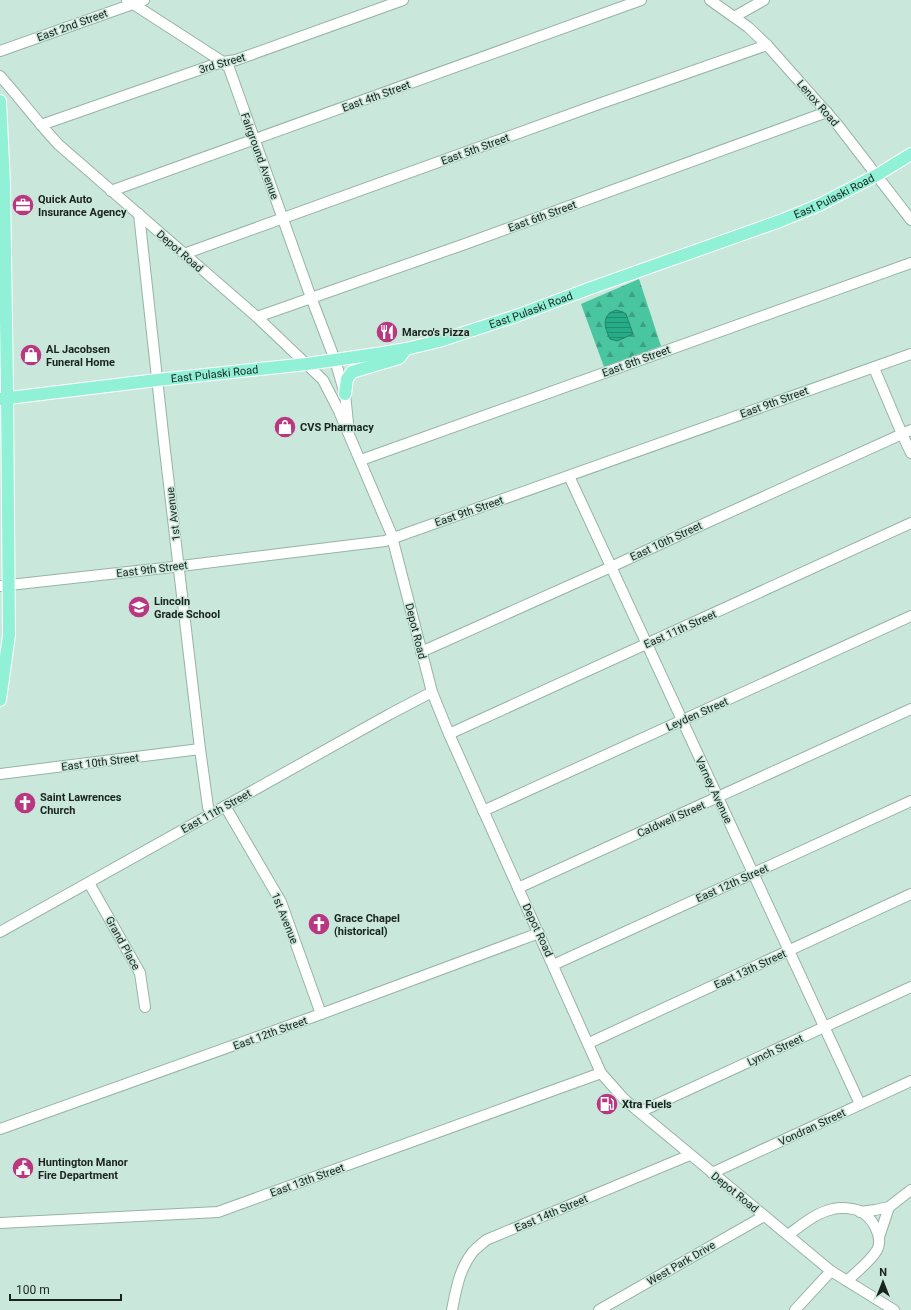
<svg xmlns="http://www.w3.org/2000/svg" width="911" height="1310" viewBox="0 0 911 1310" font-family="Roboto,sans-serif">
<style>
.forest{fill:url(#forest-firs)}
.water{fill:url(#water-rules);stroke:#238368}
.lines{fill:none;stroke-linecap:round;stroke-linejoin:round}
.minor-casing{stroke:#97b3a8;stroke-width:12}
.major-casing{stroke:#fff;stroke-width:14}
.minor{stroke:#fff;stroke-width:10}
.major{stroke:#91f1d6;stroke-width:12}
.labels{text-anchor:middle;stroke-width:3;stroke-linejoin:round;paint-order:stroke}
.street-label{font-size:11px;fill:#19231f;stroke:#cae7db}
.poi-label{font-size:11px;font-weight:bold;fill:#19231f;stroke:#cae7db;text-anchor:start}
</style>
<defs>
<pattern id="forest-firs" width="22" height="20" patternUnits="userSpaceOnUse"><rect width="22" height="20" fill="#49c5a0"/><path d="M5 1l3.5 6h-7zM16 11l3.5 6h-7z" fill="#3ca082"/></pattern>
<pattern id="water-rules" width="6" height="5" patternUnits="userSpaceOnUse"><rect width="6" height="5" fill="#27ac88"/><path d="M0 2.5h6" fill="none" stroke="#218c6f"/></pattern>
</defs>
<rect width="100%" height="100%" fill="#cae7db"/>
<polygon class="forest" points="639,279 661,346 604,367 581,304"/>
<path class="water" d="M616,310l7,2 3,2 7,20 -16,7 -7,-2c-3,-6 -8,-18 -2,-24 1,-2 6,-4 8,-5z"/>
<g class="lines">
<g class="minor-casing">
<g id="minor">
<polyline points="127,0 223,62 229,68 309,292 335,360 345,394 348,423"/>
<polyline points="710,0 748,27 767,45 837,124 911,220"/>
<polyline points="734,17 764,0"/>
<polyline points="0,51 144,0"/>
<path d="M0,76c20,22 38,47 59,69l198,172 66,63 15,29 53,124 41,159 17,42 152,339 22,25 9,8 199,165 63,39"/>
<polyline points="41,125 210,66 223,62 236,60 403,0"/>
<polyline points="111,191 641,0"/>
<polyline points="139,214 164,442 200,749 208,807 211,813"/>
<polyline points="184,254 596,105 767,45"/>
<polyline points="257,317 465,244 827,112"/>
<polyline points="874,368 902,434 911,453"/>
<polyline points="361,460 911,263"/>
<polyline points="569,476 860,1104"/>
<polyline points="0,586 173,567 385,541 911,354"/>
<polyline points="421,652 611,567 697,527 911,430"/>
<polyline points="449,734 911,523"/>
<polyline points="0,774 200,749"/>
<polyline points="225,806 281,902 321,1014"/>
<polyline points="483,811 911,616"/>
<polyline points="89,883 140,973 145,1007"/>
<polyline points="518,888 911,709"/>
<polyline points="0,932 390,714 432,692"/>
<polyline points="553,965 911,801"/>
<polyline points="589,1043 911,894"/>
<polyline points="640,1112 911,987"/>
<polyline points="0,1129 321,1014 539,933"/>
<polyline points="712,1173 911,1081"/>
<polyline points="860,1212 875,1210 889,1207 911,1190"/>
<polyline points="0,1223 218,1212 601,1073"/>
<path d="M788,1235c14,-10 27,-22 45,-26 7,-2 20,-1 27,2 12,6 24,26 17,39 -7,12 -20,21 -30,31"/>
<polyline points="879,1237 889,1207"/>
<path d="M452,1310c4,-20 7,-40 20,-57 4,-5 10,-9 14,-13l204,-85"/>
<polyline points="599,1310 764,1216"/>
<polyline points="795,1310 831,1271"/>
</g>
</g>
<g class="major-casing">
<g id="major">
<polyline points="0,101 4,183 7,388 9,635 0,700"/>
<polyline points="345,394 347,379 352,372 399,358 403,353"/>
<path id="s1" d="M0,399l157,-19 150,-16 76,-11 23,-4 33,-8 77,-25 75,-28 189,-67 39,-16 58,-30 34,-21"/>
</g>
</g>
<use href="#minor" class="minor"/>
<use href="#major" class="major"/>
</g>
<defs>
<g id="office-disc" transform="scale(1.15)"><circle r="9.5" fill="#b83780" stroke="#cae7db"/><path d="M-6-3h4V-5.5h4V-3h4V5H-6ZM-1-4.5V-3h2v-1.5ZM-6 0V1H6V0Z" fill="#fff"/></g>
<g id="restaurant-disc" transform="scale(1.15)"><circle r="9.5" fill="#b83780" stroke="#cae7db"/><path d="M-5-6h1v4h1v-4h1v4h1v-4h1v5L-1.5 .5V6h-2V.5L-5-1ZM5-6V6H3V1.5H1.5Q1.5-4 5-6Z" fill="#fff"/></g>
<g id="shop-disc" transform="scale(1.15)"><circle r="9.5" fill="#b83780" stroke="#cae7db"/><path d="M-5-2.5h2.3a2.7 3.5 0 0 1 5.4 0H5L5.5 6h-11ZM-1.5-2.5h3a1.5 2.3 0 0 0-3 0Z" fill="#fff"/></g>
<g id="school-disc" transform="scale(1.15)"><circle r="9.5" fill="#b83780" stroke="#cae7db"/><path d="M0-5L7-2L0 1L-7-2ZM-4 1L0 2.5L4 1V4Q0 6-4 4Z" fill="#fff"/></g>
<g id="church-disc" transform="scale(1.15)"><circle r="9.5" fill="#b83780" stroke="#cae7db"/><path d="M-1.2-6h2.4v3.5h3.3v2.4h-3.3V6h-2.4V-.1h-3.3v-2.4h3.3Z" fill="#fff"/></g>
<g id="fuel-disc" transform="scale(1.15)"><circle r="9.5" fill="#b83780" stroke="#cae7db"/><path d="M-5.5-6h7V0h2V4h1.3V-2.5L3-4.5l.8-.8L6-3V5H2.5V1h-1V6h-7ZM-4.2-4.7v3.2H.2V-4.7Z" fill="#fff"/></g>
<g id="civic-disc" transform="scale(1.15)"><circle r="9.5" fill="#b83780" stroke="#cae7db"/><path d="M-.6-6.5H3V-4.5H.6V-3L4-1V1h2V6H-6V1h2V-1L-.6-3ZM-1.2 2.5V6h2.4V2.5Z" fill="#fff"/></g>
</defs>
<g fill-rule="evenodd">
<use href="#office-disc" x="23" y="205"/>
<use href="#restaurant-disc" x="387" y="332"/>
<use href="#shop-disc" x="31" y="355"/>
<use href="#shop-disc" x="285" y="427"/>
<use href="#school-disc" x="139" y="607"/>
<use href="#church-disc" x="25" y="803"/>
<use href="#church-disc" x="319" y="924"/>
<use href="#fuel-disc" x="607" y="1104"/>
<use href="#civic-disc" x="23" y="1168"/>
</g>
<g class="labels">
<g class="street-label">
<text transform="translate(72 25) rotate(-20)" y="4">East 2nd Street</text>
<text transform="translate(222 63) rotate(-16)" y="4">3rd Street</text>
<text transform="translate(376 96) rotate(-20)" y="4">East 4th Street</text>
<text transform="translate(818 103) rotate(49)" y="4">Lenox Road</text>
<text transform="translate(475 149) rotate(-20)" y="4">East 5th Street</text>
<text transform="translate(260 156) rotate(70)" y="4">Fairground Avenue</text>
<text dy="4" stroke="none"><textPath href="#s1" startOffset="864">East Pulaski Road</textPath></text>
<text transform="translate(542 216) rotate(-20)" y="4">East 6th Street</text>
<text transform="translate(180 251) rotate(41)" y="4">Depot Road</text>
<text dy="4" stroke="none"><textPath href="#s1" startOffset="540">East Pulaski Road</textPath></text>
<text transform="translate(636 361) rotate(-20)" y="4">East 8th Street</text>
<text dy="4" stroke="none"><textPath href="#s1" startOffset="216">East Pulaski Road</textPath></text>
<text transform="translate(774 402) rotate(-20)" y="4">East 9th Street</text>
<text transform="translate(469 511) rotate(-19)" y="4">East 9th Street</text>
<text transform="translate(173 514) rotate(-97)" y="4">1st Avenue</text>
<text transform="translate(666 541) rotate(-25)" y="4">East 10th Street</text>
<text transform="translate(152 569) rotate(-7)" y="4">East 9th Street</text>
<text transform="translate(680 629) rotate(-24)" y="4">East 11th Street</text>
<text transform="translate(416 631) rotate(76)" y="4">Depot Road</text>
<text transform="translate(697 714) rotate(-24)" y="4">Leyden Street</text>
<text transform="translate(100 762) rotate(-7)" y="4">East 10th Street</text>
<text transform="translate(714 790) rotate(65)" y="4">Varney Avenue</text>
<text transform="translate(216 811) rotate(-29)" y="4">East 11th Street</text>
<text transform="translate(671 819) rotate(-24)" y="4">Caldwell Street</text>
<text transform="translate(732 883) rotate(-24)" y="4">East 12th Street</text>
<text transform="translate(285 918) rotate(68)" y="4">1st Avenue</text>
<text transform="translate(538 930) rotate(65)" y="4">Depot Road</text>
<text transform="translate(123 943) rotate(61)" y="4">Grand Place</text>
<text transform="translate(750 969) rotate(-25)" y="4">East 13th Street</text>
<text transform="translate(270 1033) rotate(-20)" y="4">East 12th Street</text>
<text transform="translate(775 1050) rotate(-25)" y="4">Lynch Street</text>
<text transform="translate(812 1127) rotate(-25)" y="4">Vondran Street</text>
<text transform="translate(307 1180) rotate(-20)" y="4">East 13th Street</text>
<text transform="translate(735 1192) rotate(39)" y="4">Depot Road</text>
<text transform="translate(551 1213) rotate(-23)" y="4">East 14th Street</text>
<text transform="translate(681 1263) rotate(-30)" y="4">West Park Drive</text>
</g>
<g class="poi-label">
<text x="38" y="203">Quick Auto<tspan x="38" dy="13">Insurance Agency</tspan></text>
<text x="402" y="336">Marco's Pizza</text>
<text x="46" y="353">AL Jacobsen<tspan x="46" dy="13">Funeral Home</tspan></text>
<text x="300" y="431">CVS Pharmacy</text>
<text x="154" y="605">Lincoln<tspan x="154" dy="13">Grade School</tspan></text>
<text x="40" y="801">Saint Lawrences<tspan x="40" dy="13">Church</tspan></text>
<text x="334" y="922">Grace Chapel<tspan x="334" dy="13">(historical)</tspan></text>
<text x="622" y="1108">Xtra Fuels</text>
<text x="38" y="1166">Huntington Manor<tspan x="38" dy="13">Fire Department</tspan></text>
</g>
</g>
<g transform="translate(883 1282)" stroke="#cae7db" stroke-width="3" paint-order="stroke">
<path d="M0-3L7 15L0 10L-7 15Z" fill="#19231f"/>
<text y="-6" font-size="11" font-weight="bold" text-anchor="middle" fill="#19231f">N</text>
</g>
<path d="M10 1294v6h111v-6" fill="none" stroke="#19231f" stroke-width="2"/>
<text x="16" y="1294" font-size="12" fill="#19231f" stroke="#cae7db" stroke-width="3" paint-order="stroke">100 m</text>
</svg>
